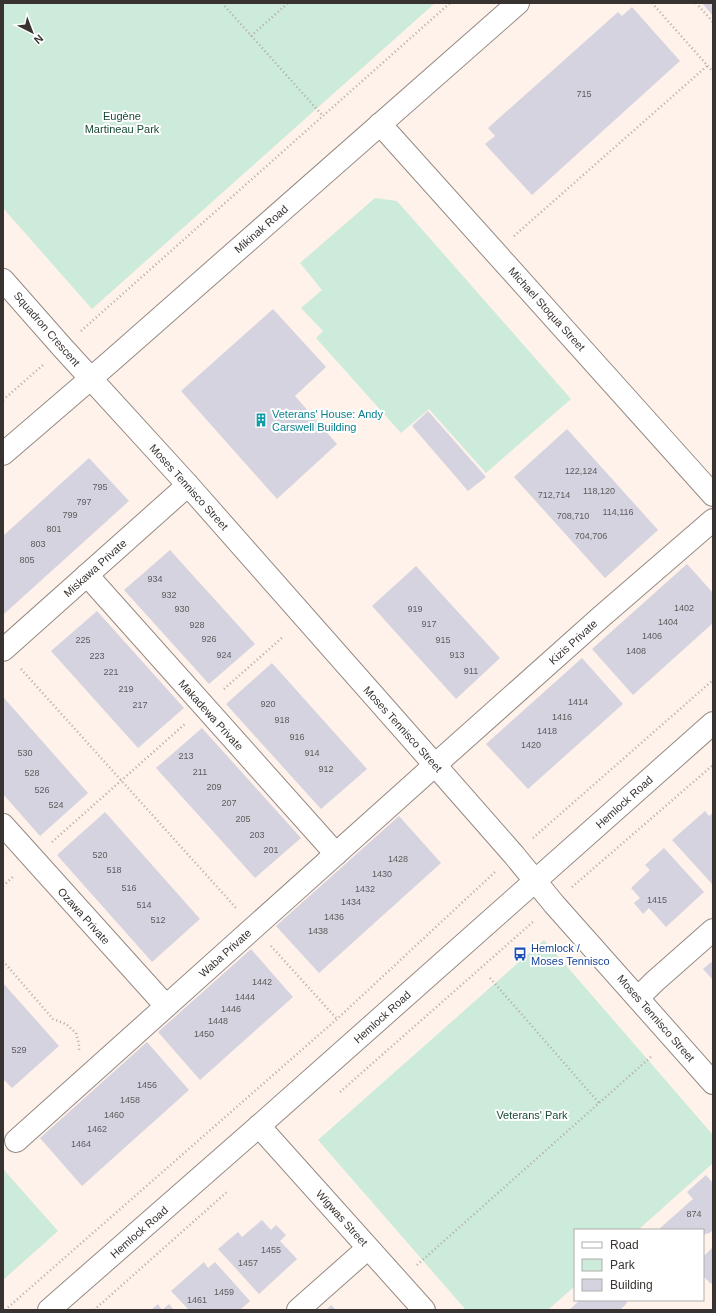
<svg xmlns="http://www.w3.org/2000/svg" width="716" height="1313" viewBox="0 0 716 1313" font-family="Arial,sans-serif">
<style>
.green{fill:#ccebda}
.building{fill:#d5d3e0}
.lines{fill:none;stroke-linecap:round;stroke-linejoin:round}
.minor-casing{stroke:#958a84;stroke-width:24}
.path{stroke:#b3aaa4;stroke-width:2.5;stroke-dasharray:1 3;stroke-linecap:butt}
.minor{stroke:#fff;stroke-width:22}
.labels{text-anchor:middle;stroke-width:4;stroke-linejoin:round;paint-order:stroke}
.number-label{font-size:9px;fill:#5f5b5c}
.park-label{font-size:11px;fill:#164b35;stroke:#fff}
.street-label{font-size:11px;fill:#383330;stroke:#fff}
.culture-label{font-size:11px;fill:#0d838f;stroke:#fff;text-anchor:start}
.transit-label{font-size:11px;fill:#164399;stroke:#fff;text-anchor:start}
</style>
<rect width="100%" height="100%" fill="#fef2ea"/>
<g class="green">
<polygon points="3,3 435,3 92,309 3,208"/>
<polygon points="375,198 397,201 571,399 486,473 429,409 401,433 316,338 323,331 301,308 322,290 300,263"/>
<polygon points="544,940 713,1135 713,1163 638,1230 575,1230 575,1286 548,1310 466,1310 318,1140"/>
<polygon points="3,1169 58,1231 3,1280"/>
</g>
<g class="building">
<polygon points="702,3 713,3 713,16"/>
<polygon points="632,7 680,61 532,195 485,144 495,136 488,128 618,12 622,16"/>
<polygon points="273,309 326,367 295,396 337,444 277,499 181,391"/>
<polygon points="428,411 486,477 468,491 412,426"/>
<polygon points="567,429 658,530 605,578 514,477"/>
<polygon points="89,458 129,501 4,614 3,613 3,536"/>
<polygon points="170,550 255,644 209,684 124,590"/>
<polygon points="687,564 713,593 713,623 633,695 592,649"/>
<polygon points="416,566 500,658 456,699 372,606"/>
<polygon points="97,611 184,708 138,748 51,651"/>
<polygon points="582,658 623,704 528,789 486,744"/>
<polygon points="272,663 367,769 321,809 226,704"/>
<polygon points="4,698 88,793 40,836 3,794 3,699"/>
<polygon points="202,728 301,838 255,878 156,768"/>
<polygon points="705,811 709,816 713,813 713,885 672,840"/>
<polygon points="105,812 200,919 152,962 57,855"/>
<polygon points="399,816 441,863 319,973 276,926"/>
<polygon points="664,848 704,892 666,927 649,908 643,914 634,903 640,898 631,888 650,870 645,865"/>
<polygon points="251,949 293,997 200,1080 158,1032"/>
<polygon points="711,962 713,964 713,980 703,969"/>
<polygon points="3,983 59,1046 12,1088 3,1079"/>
<polygon points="147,1042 189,1090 82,1186 40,1138"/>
<polygon points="706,1175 713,1183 713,1230 708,1234 707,1233 703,1236 703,1230 658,1230 693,1199 687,1192"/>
<polygon points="262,1220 271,1230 276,1225 286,1235 280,1241 297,1259 259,1294 218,1249 238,1232 242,1237"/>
<polygon points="713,1247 713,1282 711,1284 703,1276 703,1253 705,1255"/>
<polygon points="204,1262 208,1268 215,1262 250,1301 240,1310 189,1310 171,1291"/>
<polygon points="580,1300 625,1300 627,1303 621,1309 622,1310 569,1310"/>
<polygon points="158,1304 162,1310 169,1304 174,1310 151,1310"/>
<polygon points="331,1305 336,1310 326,1310"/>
</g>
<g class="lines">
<g class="minor-casing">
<g id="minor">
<polyline points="380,124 713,495"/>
<polyline points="3,280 62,347 188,485 435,765 514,855 554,904 713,1083"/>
<polyline points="3,454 110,362 518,3"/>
<polyline points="87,575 336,854"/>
<polyline points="3,650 188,485"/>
<polyline points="3,825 166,1006"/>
<polyline points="638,998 654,982 713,930"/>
<polyline points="259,1126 424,1310"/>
<polyline points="16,1141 435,765 602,616 713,520"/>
<polyline points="49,1310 259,1126 713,723"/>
<polyline points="298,1310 368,1248"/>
</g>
</g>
<g class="path">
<polyline points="222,3 323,116"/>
<polyline points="652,3 713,72"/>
<polyline points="696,3 713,22"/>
<polyline points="251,36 288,3"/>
<polyline points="514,236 707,66"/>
<polyline points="81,331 450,3"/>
<polyline points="3,400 43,365"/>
<polyline points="21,669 237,909"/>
<polyline points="224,689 284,636"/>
<polyline points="533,838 713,680"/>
<polyline points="52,842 186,723"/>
<polyline points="3,886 14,876"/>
<polyline points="572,887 713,765"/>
<polyline points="271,946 337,1019"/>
<polyline points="3,961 53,1019 66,1024 76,1033 79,1044 79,1050"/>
<polyline points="490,978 599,1103"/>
<polyline points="340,1092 534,921"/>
<polyline points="417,1265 653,1055"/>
<polyline points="5,1310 337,1019 495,872"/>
<polyline points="94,1310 228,1191"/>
</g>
<use href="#minor" class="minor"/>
</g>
<defs>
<g id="building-bare" transform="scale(1.08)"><path d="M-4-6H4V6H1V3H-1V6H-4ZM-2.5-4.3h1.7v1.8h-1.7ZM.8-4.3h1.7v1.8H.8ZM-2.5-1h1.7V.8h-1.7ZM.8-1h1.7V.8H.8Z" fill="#0f9aa8" stroke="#fff" stroke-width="2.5" paint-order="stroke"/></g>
<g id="bus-bare" transform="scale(1.08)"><path d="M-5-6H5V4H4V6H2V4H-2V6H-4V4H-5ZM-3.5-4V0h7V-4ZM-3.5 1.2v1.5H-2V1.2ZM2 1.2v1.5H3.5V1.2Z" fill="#1a4fb4" stroke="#fff" stroke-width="2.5" paint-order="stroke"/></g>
</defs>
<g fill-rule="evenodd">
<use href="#building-bare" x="261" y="420"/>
<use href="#bus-bare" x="520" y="954"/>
</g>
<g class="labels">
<g class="number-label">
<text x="584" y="97">715</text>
<text x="581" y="474">122,124</text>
<text x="100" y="490">795</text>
<text x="599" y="494">118,120</text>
<text x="554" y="498">712,714</text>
<text x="84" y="505">797</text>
<text x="618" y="515">114,116</text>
<text x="70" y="518">799</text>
<text x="573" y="519">708,710</text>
<text x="54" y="532">801</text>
<text x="591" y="539">704,706</text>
<text x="38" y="547">803</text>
<text x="27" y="563">805</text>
<text x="155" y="582">934</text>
<text x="169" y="598">932</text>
<text x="684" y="611">1402</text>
<text x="182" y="612">930</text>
<text x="415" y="612">919</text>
<text x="668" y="625">1404</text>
<text x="429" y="627">917</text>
<text x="197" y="628">928</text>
<text x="652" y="639">1406</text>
<text x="209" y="642">926</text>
<text x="83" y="643">225</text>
<text x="443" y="643">915</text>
<text x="636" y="654">1408</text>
<text x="224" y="658">924</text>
<text x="457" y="658">913</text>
<text x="97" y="659">223</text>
<text x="471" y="674">911</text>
<text x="111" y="675">221</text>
<text x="126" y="692">219</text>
<text x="578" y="705">1414</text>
<text x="268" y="707">920</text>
<text x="140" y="708">217</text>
<text x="562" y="720">1416</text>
<text x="282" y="723">918</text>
<text x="547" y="734">1418</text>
<text x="297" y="740">916</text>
<text x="531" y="748">1420</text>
<text x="25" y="756">530</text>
<text x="312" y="756">914</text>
<text x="186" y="759">213</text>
<text x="326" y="772">912</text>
<text x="200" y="775">211</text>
<text x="32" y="776">528</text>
<text x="214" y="790">209</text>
<text x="42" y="793">526</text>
<text x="229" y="806">207</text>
<text x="56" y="808">524</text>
<text x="243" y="822">205</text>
<text x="257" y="838">203</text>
<text x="271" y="853">201</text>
<text x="100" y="858">520</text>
<text x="398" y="862">1428</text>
<text x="114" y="873">518</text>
<text x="382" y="877">1430</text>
<text x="129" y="891">516</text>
<text x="365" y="892">1432</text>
<text x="657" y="903">1415</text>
<text x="351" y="905">1434</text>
<text x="144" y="908">514</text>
<text x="334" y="920">1436</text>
<text x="158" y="923">512</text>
<text x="318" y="934">1438</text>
<text x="262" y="985">1442</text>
<text x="245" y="1000">1444</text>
<text x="231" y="1012">1446</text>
<text x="218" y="1024">1448</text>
<text x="204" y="1037">1450</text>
<text x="19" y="1053">529</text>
<text x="147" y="1088">1456</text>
<text x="130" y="1103">1458</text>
<text x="114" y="1118">1460</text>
<text x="97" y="1132">1462</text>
<text x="81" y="1147">1464</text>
<text x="694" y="1217">874</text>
<text x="271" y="1253">1455</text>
<text x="248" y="1266">1457</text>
<text x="224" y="1295">1459</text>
<text x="197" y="1303">1461</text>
</g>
<g class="park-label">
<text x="122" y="120">Eugène<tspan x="122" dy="13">Martineau Park</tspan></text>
<text x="532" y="1119">Veterans' Park</text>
</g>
<g class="street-label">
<text transform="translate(261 229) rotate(-41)" y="4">Mikinak Road</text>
<text transform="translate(547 309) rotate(48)" y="4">Michael Stoqua Street</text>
<text transform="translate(47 329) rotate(49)" y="4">Squadron Crescent</text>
<text transform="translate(189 487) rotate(48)" y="4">Moses Tennisco Street</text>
<text transform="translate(95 568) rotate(-42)" y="4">Miskawa Private</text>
<text transform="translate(573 642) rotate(-42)" y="4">Kizis Private</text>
<text transform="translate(211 715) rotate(48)" y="4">Makadewa Private</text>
<text transform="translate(403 729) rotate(48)" y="4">Moses Tennisco Street</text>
<text transform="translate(624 802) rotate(-42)" y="4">Hemlock Road</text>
<text transform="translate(84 916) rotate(48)" y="4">Ozawa Private</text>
<text transform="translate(225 953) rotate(-42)" y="4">Waba Private</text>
<text transform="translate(382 1017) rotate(-42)" y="4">Hemlock Road</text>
<text transform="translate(656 1018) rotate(49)" y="4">Moses Tennisco Street</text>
<text transform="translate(342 1218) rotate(48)" y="4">Wigwas Street</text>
<text transform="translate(139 1232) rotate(-41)" y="4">Hemlock Road</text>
</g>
<g class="culture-label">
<text x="272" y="418">Veterans' House: Andy<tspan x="272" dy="13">Carswell Building</tspan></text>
</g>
<g class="transit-label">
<text x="531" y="952">Hemlock /<tspan x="531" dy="13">Moses Tennisco</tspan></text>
</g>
</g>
<rect width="716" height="1313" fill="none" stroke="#383330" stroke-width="8"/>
<rect x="574" y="1229" width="130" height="72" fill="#ffffff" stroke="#afadac"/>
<rect x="582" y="1242" width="20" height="6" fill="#ffffff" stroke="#afadac"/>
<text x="610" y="1249" font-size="12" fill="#383330">Road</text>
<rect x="582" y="1259" width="20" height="12" fill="#ccebda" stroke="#afadac"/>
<text x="610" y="1269" font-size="12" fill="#383330">Park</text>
<rect x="582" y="1279" width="20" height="12" fill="#d5d3e0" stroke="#afadac"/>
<text x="610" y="1289" font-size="12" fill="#383330">Building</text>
<g transform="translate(32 32) rotate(138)" stroke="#ffffff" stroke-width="3" paint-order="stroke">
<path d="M0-3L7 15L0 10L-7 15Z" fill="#383330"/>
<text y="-6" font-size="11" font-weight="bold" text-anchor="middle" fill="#383330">N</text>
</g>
</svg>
